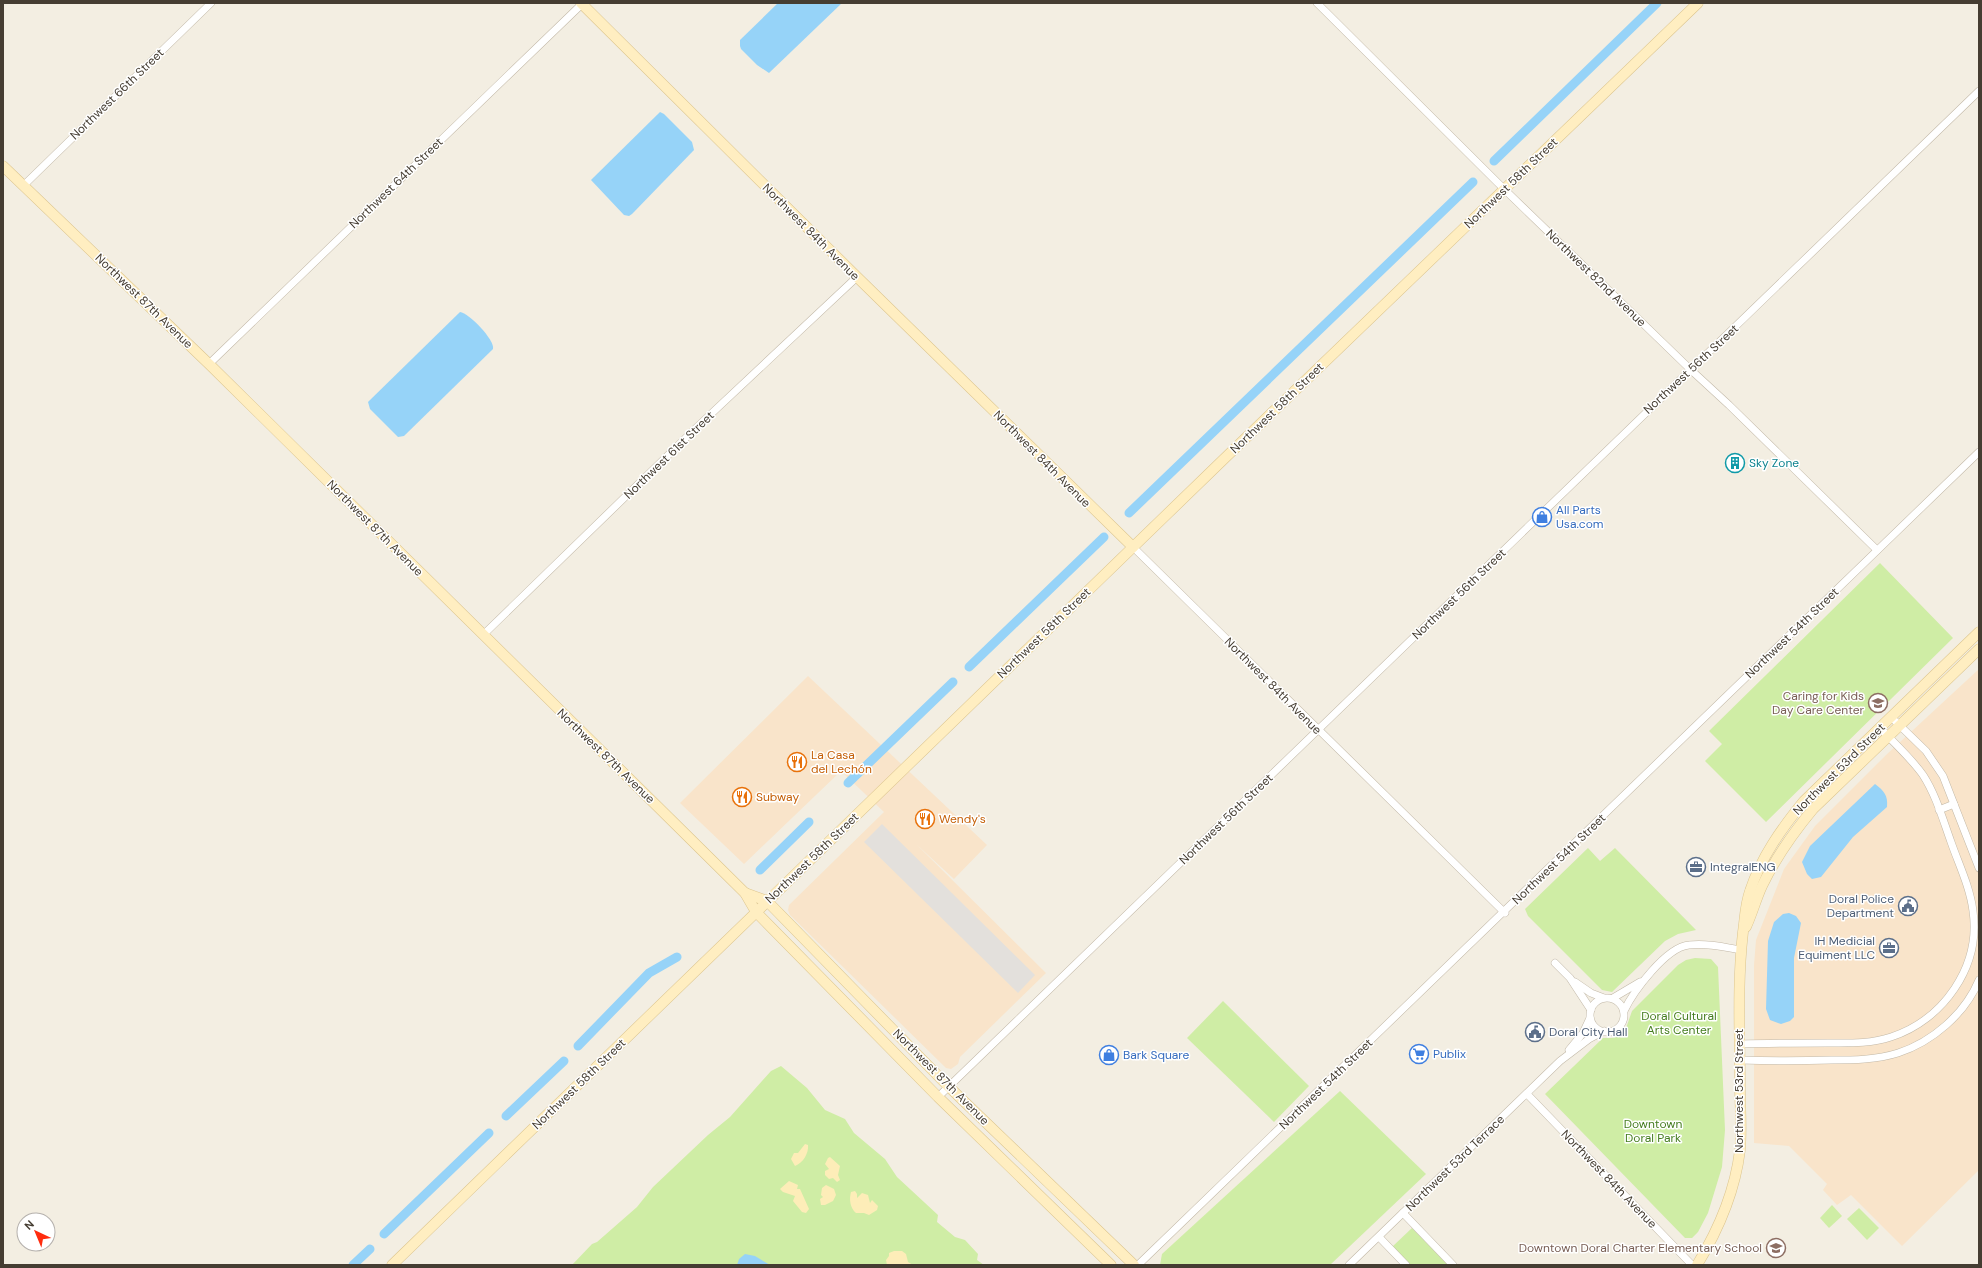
<svg xmlns="http://www.w3.org/2000/svg" width="1982" height="1268" viewBox="0 0 1982 1268" font-family="'DM Sans',sans-serif">
<style>
.commercial{fill:#f9e4ca}
.green{fill:#cfeda5}
.sand{fill:#fdedb8}
.parking{fill:#e3e0dc}
.water{fill:#96d3f8}
.lines{fill:none;stroke-linecap:round;stroke-linejoin:round}
.canal{stroke:#96d3f8;stroke-width:9}
.street-casing{stroke:#c2b8a7;stroke-width:8}
.secondary-casing{stroke:#dcc58e;stroke-width:11}
.street{stroke:#fff;stroke-width:7}
.secondary{stroke:#ffeec1;stroke-width:10}
.labels{text-anchor:middle;stroke-width:3;stroke-linejoin:round;paint-order:stroke}
.street-label{font-size:12px;fill:#453d32;stroke:#fff}
.culture-label{font-size:12px;fill:#0d838f;stroke:#fff;text-anchor:start}
.shop-label{font-size:12px;fill:#366cbe;stroke:#fff;text-anchor:start}
.education-label{font-size:12px;fill:#785e54;stroke:#fff;text-anchor:end}
.food-label{font-size:12px;fill:#c56008;stroke:#fff;text-anchor:start}
.service-label{font-size:12px;fill:#4e5e75;stroke:#fff;text-anchor:start}
.park-label{font-size:12px;fill:#457d1f;stroke:#fff}
</style>
<rect width="100%" height="100%" fill="#f3eee2"/>
<g class="commercial">
<polygon points="1979,669 1979,1170 1902,1246 1851,1195 1837,1205 1823,1190 1827,1184 1789,1146 1754,1143 1754,965 1756,940 1784,869 1815,826 1886,755"/>
<polygon points="808,676 987,845 954,879 916,844 1046,973 960,1057 958,1064 951,1069 946,1068 790,915 788,910 789,905 884,812 841,771 744,864 680,803"/>
</g>
<g class="green">
<polygon points="1880,563 1953,638 1766,822 1705,761 1722,744 1709,731"/>
<polygon points="1588,848 1600,861 1615,848 1696,930 1678,934 1665,941 1612,992 1602,990 1528,916 1525,909"/>
<polygon points="1695,958 1711,959 1718,967 1725,1130 1722,1167 1708,1213 1698,1232 1692,1238 1685,1238 1545,1094 1603,1038 1612,1038 1625,1031 1632,1011 1678,965 1686,960"/>
<polygon points="1223,1001 1309,1086 1274,1122 1187,1038"/>
<polygon points="781,1066 807,1088 825,1110 845,1119 854,1133 885,1159 897,1177 938,1215 937,1222 955,1237 965,1240 978,1254 977,1260 984,1265 572,1265 592,1244 597,1242 637,1207 653,1187 708,1135 730,1117 771,1071"/>
<polygon points="1340,1091 1426,1174 1330,1265 1160,1265 1162,1254"/>
<polygon points="1832,1205 1842,1216 1829,1228 1820,1218"/>
<polygon points="1859,1208 1879,1228 1867,1240 1847,1219"/>
<polygon points="1412,1228 1448,1265 1409,1265 1392,1247"/>
</g>
<g class="sand">
<path d="M805,1144l3,1c1,8 -5,18 -13,21l-4,-7 3,-6h4z"/>
<polygon points="830,1157 840,1166 838,1175 840,1180 837,1182 833,1178 829,1179 825,1175 825,1171 829,1169 825,1164 828,1158"/>
<polygon points="789,1181 798,1185 797,1189 800,1189 809,1209 806,1213 802,1212 793,1201 795,1196 783,1192 780,1189"/>
<polygon points="826,1185 834,1189 836,1195 833,1201 825,1205 821,1205 820,1199 823,1197 821,1195 822,1188"/>
<path d="M855,1191l2,3v4l5,-5 6,2 2,8 2,-3 6,6 -1,4 -8,5 -5,-2h-8c-6,-5 -7,-14 -5,-21z"/>
<polygon points="894,1251 902,1251 906,1254 908,1262 913,1265 887,1265 886,1260 889,1256 889,1253"/>
</g>
<polygon class="parking" points="882,824 1035,975 1018,993 864,842"/>
<g class="water">
<polygon points="778,3 842,3 769,73 757,65 741,49 740,46 740,40"/>
<polygon points="660,112 664,114 692,142 694,150 632,214 629,216 624,215 591,180"/>
<path d="M460,312c9,1 35,28 33,37l-89,87 -6,1 -28,-28 -2,-7z"/>
<path d="M1875,784c9,7 13,11 12,23l-34,30 -32,40 -9,2 -5,-5 -5,-12 8,-16z"/>
<polygon points="1789,913 1796,916 1801,923 1794,958 1794,1017 1790,1021 1781,1024 1770,1020 1766,1009 1768,941 1774,922 1783,914"/>
<polygon points="745,1254 755,1256 770,1265 737,1265 739,1259"/>
</g>
<g class="lines">
<g class="canal">
<polyline points="1494,161 1657,3"/>
<polyline points="1129,513 1473,182"/>
<polyline points="969,667 1104,537"/>
<polyline points="848,783 953,682"/>
<polyline points="760,870 809,822"/>
<polyline points="578,1046 649,973 677,957"/>
<polyline points="506,1116 564,1061"/>
<polyline points="384,1234 489,1133"/>
<polyline points="353,1265 370,1249"/>
</g>
<g class="street-casing">
<g id="street">
<polyline points="1317,3 1504,189 1691,370 1729,405 1877,550"/>
<polyline points="23,186 211,3"/>
<polyline points="209,364 583,3"/>
<polyline points="1133,547 1505,913"/>
<polyline points="483,635 696,428 857,277"/>
<polyline points="1891,717 1926,751 1943,776 1979,868"/>
<polyline points="1939,810 1954,804"/>
<polyline points="1555,963 1570,978 1591,1010"/>
<polyline points="1575,982 1591,993 1604,998"/>
<circle cx="1607" cy="1015" r="17"/>
<polyline points="1613,998 1640,982"/>
<path d="M1624,1011c9,-19 42,-64 65,-66 17,-2 35,2 52,5"/>
<path d="M1740,1044c29,-1 58,-1 88,-1 21,0 42,1 63,-6 52,-17 90,-70 82,-126 -3,-24 -14,-46 -22,-69 -8,-22 -15,-47 -28,-67 -12,-17 -29,-32 -43,-47"/>
<polyline points="1569,1050 1583,1033 1590,1018"/>
<path d="M1740,1060c30,1 61,1 91,0 22,0 45,0 67,-7 34,-11 67,-39 81,-73"/>
<polyline points="1527,1094 1692,1265"/>
<polyline points="938,1097 1979,91"/>
<polyline points="1403,1213 1453,1265"/>
<polyline points="1379,1237 1406,1265"/>
<polyline points="1138,1265 1979,452"/>
<polyline points="1349,1265 1560,1061 1589,1039 1604,1031"/>
</g>
</g>
<g class="secondary-casing">
<g id="secondary">
<polyline points="581,3 857,277 1133,547"/>
<polyline points="3,166 209,364 657,806 745,893 756,912 938,1097 1111,1265"/>
<polyline points="745,893 767,901 948,1086 1134,1265"/>
<path d="M1746,927c6,-13 10,-28 16,-41 14,-29 31,-53 51,-77l166,-160"/>
<polyline points="392,1265 1226,457 1698,3"/>
<path d="M1697,1265c22,-36 38,-73 43,-115 2,-21 0,-43 0,-64 0,-51 -3,-102 3,-154 2,-14 2,-27 7,-41 11,-34 32,-63 54,-90l175,-169"/>
</g>
</g>
<use href="#street" class="street"/>
<use href="#secondary" class="secondary"/>
</g>
<defs>
<g id="building-ring" transform="scale(1)"><circle r="9.5" fill="#fff" stroke="#0f9aa8" stroke-width="1.5"/><path d="M-4-6H4V6H1V3H-1V6H-4ZM-2.5-4.3h1.7v1.8h-1.7ZM.8-4.3h1.7v1.8H.8ZM-2.5-1h1.7V.8h-1.7ZM.8-1h1.7V.8H.8Z" fill="#0f9aa8"/></g>
<g id="shop-ring" transform="scale(1)"><circle r="9.5" fill="#fff" stroke="#3f7fe0" stroke-width="1.5"/><path d="M-5-2.5h2.3a2.7 3.5 0 0 1 5.4 0H5L5.5 6h-11ZM-1.5-2.5h3a1.5 2.3 0 0 0-3 0Z" fill="#3f7fe0"/></g>
<g id="school-ring" transform="scale(1)"><circle r="9.5" fill="#fff" stroke="#8d6e63" stroke-width="1.5"/><path d="M0-5L7-2L0 1L-7-2ZM-4 1L0 2.5L4 1V4Q0 6-4 4Z" fill="#8d6e63"/></g>
<g id="restaurant-ring" transform="scale(1)"><circle r="9.5" fill="#fff" stroke="#e8710a" stroke-width="1.5"/><path d="M-5-6h1v4h1v-4h1v4h1v-4h1v5L-1.5 .5V6h-2V.5L-5-1ZM5-6V6H3V1.5H1.5Q1.5-4 5-6Z" fill="#e8710a"/></g>
<g id="office-ring" transform="scale(1)"><circle r="9.5" fill="#fff" stroke="#5c6f8a" stroke-width="1.5"/><path d="M-6-3h4V-5.5h4V-3h4V5H-6ZM-1-4.5V-3h2v-1.5ZM-6 0V1H6V0Z" fill="#5c6f8a"/></g>
<g id="civic-ring" transform="scale(1)"><circle r="9.5" fill="#fff" stroke="#5c6f8a" stroke-width="1.5"/><path d="M-.6-6.5H3V-4.5H.6V-3L4-1V1h2V6H-6V1h2V-1L-.6-3ZM-1.2 2.5V6h2.4V2.5Z" fill="#5c6f8a"/></g>
<g id="supermarket-ring" transform="scale(1)"><circle r="9.5" fill="#fff" stroke="#3f7fe0" stroke-width="1.5"/><path d="M-6-5.5h2.5l.6 2H6L4.5 2H-2.5L-4.4-4H-6ZM-1.5 3.2a1.3 1.3 0 1 0 .1 0ZM3 3.2a1.3 1.3 0 1 0 .1 0Z" fill="#3f7fe0"/></g>
</defs>
<g fill-rule="evenodd">
<use href="#building-ring" x="1735" y="463"/>
<use href="#shop-ring" x="1542" y="517"/>
<use href="#school-ring" x="1878" y="703"/>
<use href="#restaurant-ring" x="797" y="762"/>
<use href="#restaurant-ring" x="742" y="797"/>
<use href="#restaurant-ring" x="925" y="819"/>
<use href="#office-ring" x="1696" y="867"/>
<use href="#civic-ring" x="1908" y="906"/>
<use href="#office-ring" x="1889" y="948"/>
<use href="#civic-ring" x="1535" y="1032"/>
<use href="#supermarket-ring" x="1419" y="1054"/>
<use href="#shop-ring" x="1109" y="1055"/>
<use href="#school-ring" x="1776" y="1248"/>
</g>
<g class="labels">
<g class="street-label">
<text transform="translate(117 94) rotate(-44)" y="4">Northwest 66th Street</text>
<text transform="translate(396 183) rotate(-44)" y="4">Northwest 64th Street</text>
<text transform="translate(1511 183) rotate(-44)" y="4">Northwest 58th Street</text>
<text transform="translate(811 232) rotate(45)" y="4">Northwest 84th Avenue</text>
<text transform="translate(1596 278) rotate(44)" y="4">Northwest 82nd Avenue</text>
<text transform="translate(144 301) rotate(44)" y="4">Northwest 87th Avenue</text>
<text transform="translate(1691 369) rotate(-43)" y="4">Northwest 56th Street</text>
<text transform="translate(1277 408) rotate(-44)" y="4">Northwest 58th Street</text>
<text transform="translate(669 455) rotate(-44)" y="4">Northwest 61st Street</text>
<text transform="translate(1042 459) rotate(45)" y="4">Northwest 84th Avenue</text>
<text transform="translate(375 528) rotate(45)" y="4">Northwest 87th Avenue</text>
<text transform="translate(1459 594) rotate(-44)" y="4">Northwest 56th Street</text>
<text transform="translate(1044 633) rotate(-44)" y="4">Northwest 58th Street</text>
<text transform="translate(1792 633) rotate(-44)" y="4">Northwest 54th Street</text>
<text transform="translate(1273 686) rotate(45)" y="4">Northwest 84th Avenue</text>
<text transform="translate(606 756) rotate(44)" y="4">Northwest 87th Avenue</text>
<text transform="translate(1839 769) rotate(-45)" y="4">Northwest 53rd Street</text>
<text transform="translate(1226 819) rotate(-44)" y="4">Northwest 56th Street</text>
<text transform="translate(812 858) rotate(-44)" y="4">Northwest 58th Street</text>
<text transform="translate(1559 859) rotate(-44)" y="4">Northwest 54th Street</text>
<text transform="translate(941 1077) rotate(45)" y="4">Northwest 87th Avenue</text>
<text transform="translate(579 1084) rotate(-44)" y="4">Northwest 58th Street</text>
<text transform="translate(1326 1084) rotate(-44)" y="4">Northwest 54th Street</text>
<text transform="translate(1739 1091) rotate(-90)" y="4">Northwest 53rd Street</text>
<text transform="translate(1455 1163) rotate(-44)" y="4">Northwest 53rd Terrace</text>
<text transform="translate(1609 1179) rotate(46)" y="4">Northwest 84th Avenue</text>
</g>
<g class="culture-label">
<text x="1749" y="467">Sky Zone</text>
</g>
<g class="shop-label">
<text x="1556" y="514">All Parts<tspan x="1556" dy="14">Usa.com</tspan></text>
<text x="1433" y="1058">Publix</text>
<text x="1123" y="1059">Bark Square</text>
</g>
<g class="education-label">
<text x="1864" y="700">Caring for Kids<tspan x="1864" dy="14">Day Care Center</tspan></text>
<text x="1762" y="1252">Downtown Doral Charter Elementary School</text>
</g>
<g class="food-label">
<text x="811" y="759">La Casa<tspan x="811" dy="14">del Lechón</tspan></text>
<text x="756" y="801">Subway</text>
<text x="939" y="823">Wendy's</text>
</g>
<g class="service-label">
<text x="1710" y="871">IntegralENG</text>
<text x="1894" y="903" text-anchor="end">Doral Police<tspan x="1894" dy="14">Department</tspan></text>
<text x="1875" y="945" text-anchor="end">IH Medicial<tspan x="1875" dy="14">Equiment LLC</tspan></text>
<text x="1549" y="1036">Doral City Hall</text>
</g>
<g class="park-label">
<text x="1679" y="1020">Doral Cultural<tspan x="1679" dy="14">Arts Center</tspan></text>
<text x="1653" y="1128">Downtown<tspan x="1653" dy="14">Doral Park</tspan></text>
</g>
</g>
<rect width="1982" height="1268" fill="none" stroke="#453d32" stroke-width="8"/>
<g transform="translate(36 1232) rotate(316)"><circle r="19" fill="#ffffff" stroke="#b5b1ad"/>
<path d="M0-3L7 15L0 10L-7 15Z" fill="#ff2c0e"/>
<text y="-6" font-size="11" font-weight="bold" text-anchor="middle" fill="#453d32">N</text>
</g>
</svg>
